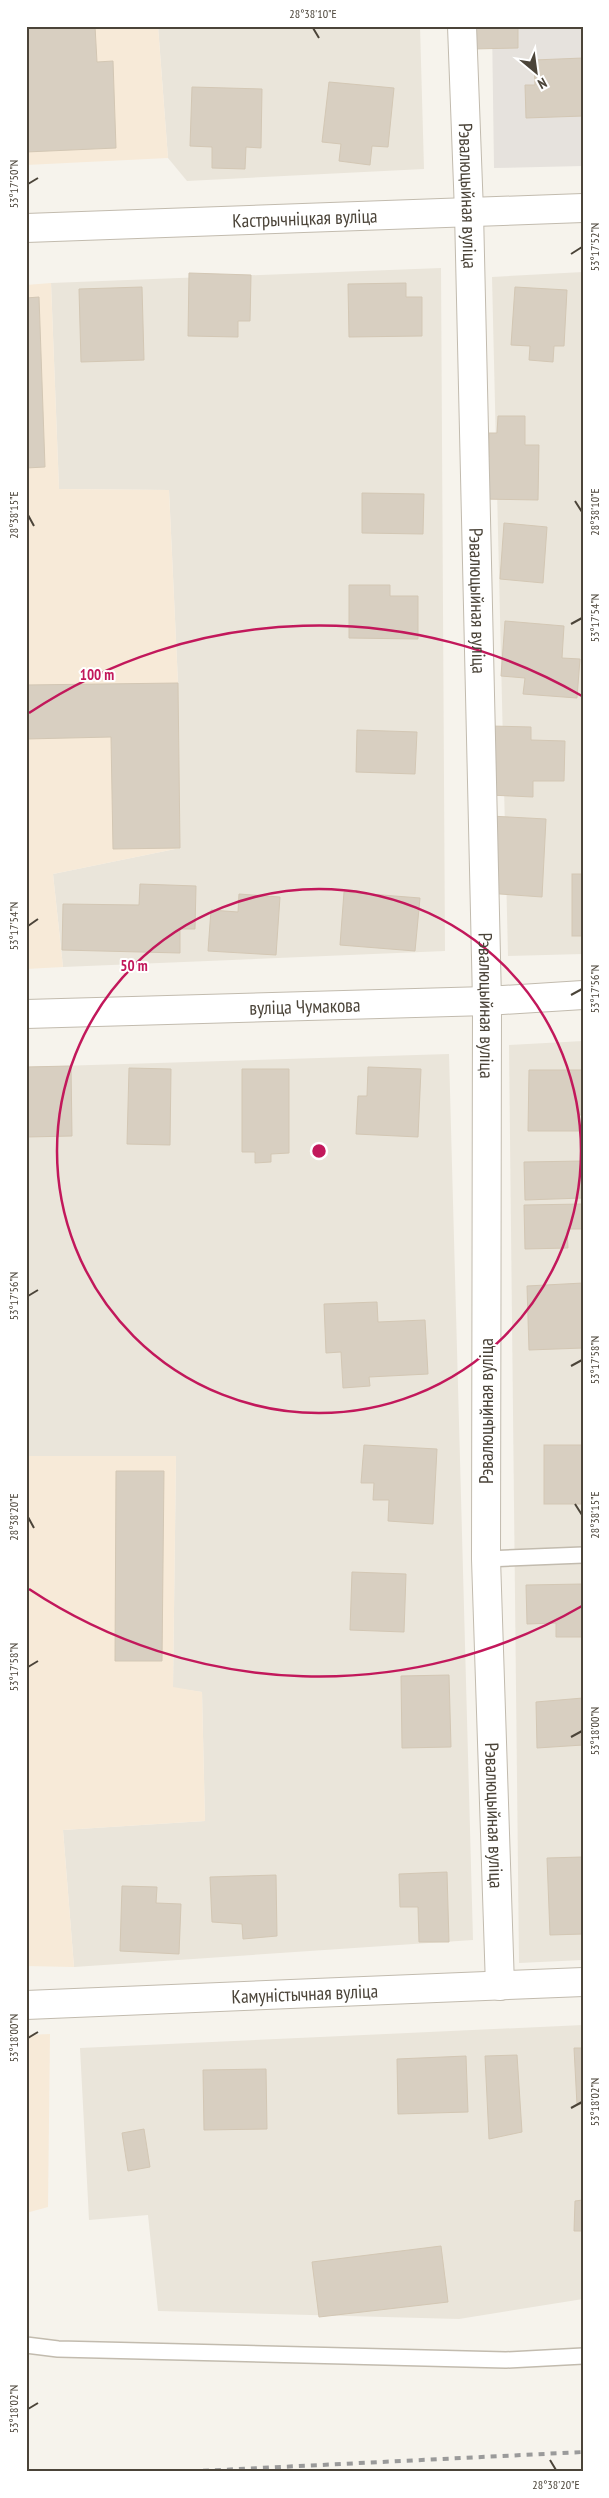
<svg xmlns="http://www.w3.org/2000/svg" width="609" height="2498" viewBox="0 0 609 2498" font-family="'PT Sans Narrow',sans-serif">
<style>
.residential{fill:#eae5da}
.commercial{fill:#f7ead8}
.industrial{fill:#e6e2dd}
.building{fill:#d8cfc1;stroke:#d3c7b4}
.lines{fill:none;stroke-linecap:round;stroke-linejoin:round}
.service-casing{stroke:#c2bbae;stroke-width:18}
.minor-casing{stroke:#c2bbae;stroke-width:30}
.tertiary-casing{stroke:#c2bbae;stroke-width:30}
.service{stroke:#fff;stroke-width:15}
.minor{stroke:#fff;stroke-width:28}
.tertiary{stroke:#fff;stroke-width:28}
.rail{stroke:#9a9a9a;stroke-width:4;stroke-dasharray:6 6;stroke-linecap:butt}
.ticks{fill:none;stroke:#4b4439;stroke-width:2}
.ring{fill:none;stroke:#c2185b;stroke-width:2.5}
.labels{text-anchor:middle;stroke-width:4;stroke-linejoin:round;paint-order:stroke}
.street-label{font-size:19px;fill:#4b4439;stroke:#fff}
.centre{fill:#c2185b;stroke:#fff;stroke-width:2.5}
.ring-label{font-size:15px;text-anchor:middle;font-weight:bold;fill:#c2185b;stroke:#fff;stroke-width:4;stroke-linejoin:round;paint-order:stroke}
.neatline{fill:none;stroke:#4b4439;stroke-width:2}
.ticks-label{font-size:12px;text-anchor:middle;fill:#4b4439}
</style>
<rect width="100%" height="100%" fill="#f6f3ec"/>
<g class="residential">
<polygon points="158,26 420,26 424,169 187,181 168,158"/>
<polygon points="441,268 445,951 63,967 53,874 180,848 178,683 169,490 59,489 51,283"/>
<polygon points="583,272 583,954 508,956 492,277"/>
<polygon points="583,1041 583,1960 519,1963 509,1045"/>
<polygon points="449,1054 473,1940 74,1967 63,1830 205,1821 202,1692 173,1688 176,1456 26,1456 26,1067"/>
<polygon points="583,2025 583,2299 459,2319 158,2311 148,2215 89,2220 80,2048"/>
</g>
<g class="commercial">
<polygon points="26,26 158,26 168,158 26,165"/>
<polygon points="51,283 59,489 169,490 178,683 180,848 53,874 63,967 26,969 26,285"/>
<polygon points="26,1456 176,1456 173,1687 202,1692 205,1821 63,1830 74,1967 26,1966"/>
<polygon points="50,2034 48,2207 26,2213 26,2035"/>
</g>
<polygon class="industrial" points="492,26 583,26 583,166 494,168"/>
<g class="building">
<polygon points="26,26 95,26 97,62 113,61 116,148 26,152"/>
<polygon points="472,26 518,26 518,48 472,49"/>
<polygon points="583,58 583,116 526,118 525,85 535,85 534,60"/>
<polygon points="329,82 394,88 388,147 372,146 370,165 339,161 341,144 322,142"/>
<polygon points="192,87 262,89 261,148 246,147 245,169 212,168 212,147 190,146"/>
<polygon points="189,273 251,275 250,321 238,321 238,337 188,336"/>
<polygon points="406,283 406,297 422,297 422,336 349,337 348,284"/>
<polygon points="142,287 144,360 81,362 79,289"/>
<polygon points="515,287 567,290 564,346 554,346 553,362 529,360 530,346 511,345"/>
<polygon points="39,297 45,467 26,468 26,298"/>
<polygon points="498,416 525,416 525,445 539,445 538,500 482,499 484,457 489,457 489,433 497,433"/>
<polygon points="362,493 424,494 423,534 362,533"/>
<polygon points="504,523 547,527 543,583 500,579"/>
<polygon points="349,585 390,585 390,596 418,596 418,639 349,638"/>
<polygon points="505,621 564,626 562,658 580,659 577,698 523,694 525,678 501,676"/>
<polygon points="178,683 180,848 113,849 111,737 26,739 26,685"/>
<polygon points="491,726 531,727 531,740 565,741 564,781 533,781 533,797 489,795"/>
<polygon points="357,730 417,732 415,774 356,772"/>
<polygon points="490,816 546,819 542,897 486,893"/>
<rect x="572" y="874" width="11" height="62"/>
<polygon points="140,884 196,886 195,929 180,929 180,953 62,950 63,904 139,905"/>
<polygon points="344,892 420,898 415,951 340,945"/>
<polygon points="239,894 280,897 276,955 208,951 211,910 238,912"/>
<polygon points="71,1066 72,1136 26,1137 26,1067"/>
<polygon points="368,1067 421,1069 418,1137 356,1134 358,1096 367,1096"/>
<polygon points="129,1068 171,1069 170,1145 127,1144"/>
<polygon points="242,1069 289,1069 289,1153 271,1154 271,1162 255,1163 255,1152 242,1152"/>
<polygon points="529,1070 583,1070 583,1115 579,1115 579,1131 528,1131"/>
<polygon points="583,1161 583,1198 525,1200 524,1162"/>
<polygon points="583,1204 583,1229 567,1229 568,1248 525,1249 524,1205"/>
<polygon points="583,1283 583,1348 529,1350 527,1286"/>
<polygon points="377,1302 378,1322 425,1320 428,1374 369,1377 370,1386 343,1388 341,1352 326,1353 324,1304"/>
<polygon points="364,1445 437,1449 433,1524 388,1521 389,1500 373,1500 374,1483 361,1483"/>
<rect x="544" y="1445" width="39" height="59"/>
<polygon points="116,1471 164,1471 162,1661 115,1661"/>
<polygon points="352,1572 406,1574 404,1632 350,1630"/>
<polygon points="583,1584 583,1637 556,1637 556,1623 527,1624 526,1585"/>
<polygon points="449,1675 451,1747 402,1748 401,1676"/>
<polygon points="583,1698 583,1745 537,1748 536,1702"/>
<polygon points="583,1857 583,1934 550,1935 547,1858"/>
<polygon points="447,1872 449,1942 419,1942 418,1907 400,1907 399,1874"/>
<polygon points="276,1875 277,1936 243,1939 242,1924 212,1922 210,1877"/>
<polygon points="122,1886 157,1887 156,1903 181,1904 179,1954 120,1951"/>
<polygon points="574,2048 583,2048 583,2104 577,2105"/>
<polygon points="517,2055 522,2132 489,2139 485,2056"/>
<polygon points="466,2056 468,2112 398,2114 397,2059"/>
<polygon points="266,2069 267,2129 204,2130 203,2070"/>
<polygon points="144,2129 150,2167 128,2171 122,2133"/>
<polygon points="583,2200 583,2231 574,2231 575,2201"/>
<polygon points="441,2246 448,2302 319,2317 312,2262"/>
</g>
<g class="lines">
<g class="service-casing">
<g id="service">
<polyline points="486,1559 583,1555"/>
<polyline points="26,2345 58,2349 506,2360 583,2356"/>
</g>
</g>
<g class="minor-casing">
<g id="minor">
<path id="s1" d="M462,26l7,186 18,789 -1,558 14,427"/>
<path id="s2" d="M26,1014l461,-13 96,-6"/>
<path id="s3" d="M26,2005l557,-23"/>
</g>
</g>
<g class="tertiary-casing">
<g id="tertiary">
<path id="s4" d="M26,228l557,-20"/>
</g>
</g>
<use href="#service" class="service"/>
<use href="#minor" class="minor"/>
<use href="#tertiary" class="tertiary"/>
<polyline class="rail" points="179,2472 583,2452"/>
</g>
<path class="ticks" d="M313,28l6,10M28,184l10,-6M571,254l11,-7M575,501l7,11M28,515l6,11M571,624l11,-6M28,926l10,-7M571,995l11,-6M28,1296l10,-6M571,1366l11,-6M575,1504l7,11M28,1517l6,11M28,1667l10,-6M571,1737l11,-6M28,2038l10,-6M571,2108l11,-6M28,2409l10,-6M550,2460l6,10"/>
<g class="ring">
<circle cx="319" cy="1151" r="262"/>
<path d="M582 1606A525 525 0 0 1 29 1589M29 713A525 525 0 0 1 582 696"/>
</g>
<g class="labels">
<g class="street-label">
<text dy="7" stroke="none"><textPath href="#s1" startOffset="170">Рэвалюцыйная вуліца</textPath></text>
<text dy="7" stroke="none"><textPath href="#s4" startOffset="279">Кастрычніцкая вуліца</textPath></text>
<text dy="7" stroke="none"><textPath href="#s1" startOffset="575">Рэвалюцыйная вуліца</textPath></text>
<text dy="7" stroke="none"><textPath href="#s2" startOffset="279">вуліца Чумакова</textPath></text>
<text dy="7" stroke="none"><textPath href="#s1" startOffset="980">Рэвалюцыйная вуліца</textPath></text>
<text transform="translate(486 1411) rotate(-90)" y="7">Рэвалюцыйная вуліца</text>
<text dy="7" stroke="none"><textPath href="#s1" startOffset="1790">Рэвалюцыйная вуліца</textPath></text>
<text dy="7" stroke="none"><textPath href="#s3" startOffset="279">Камуністычная вуліца</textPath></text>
</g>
</g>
<circle cx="319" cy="1151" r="8" class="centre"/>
<g class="ring-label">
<text x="97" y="680">100 m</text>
<text x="134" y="971">50 m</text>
</g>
<rect width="609" height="2498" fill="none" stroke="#ffffff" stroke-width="55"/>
<g transform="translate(536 72) rotate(151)" stroke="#ffffff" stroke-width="4" paint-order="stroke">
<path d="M0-4L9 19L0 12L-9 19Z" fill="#4b4439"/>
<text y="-8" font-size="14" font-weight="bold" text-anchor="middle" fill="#4b4439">N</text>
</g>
<rect x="28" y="28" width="554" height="2442" class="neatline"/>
<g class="ticks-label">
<text x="313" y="18">28°38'10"E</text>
<text transform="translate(14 184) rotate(-90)" y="4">53°17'50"N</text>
<text transform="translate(595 247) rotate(-90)" y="4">53°17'52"N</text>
<text transform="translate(595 512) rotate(-90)" y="4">28°38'10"E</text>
<text transform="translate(14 515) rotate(-90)" y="4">28°38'15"E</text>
<text transform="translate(595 618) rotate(-90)" y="4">53°17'54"N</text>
<text transform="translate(14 926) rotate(-90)" y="4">53°17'54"N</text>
<text transform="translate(595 989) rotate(-90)" y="4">53°17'56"N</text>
<text transform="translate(14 1296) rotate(-90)" y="4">53°17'56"N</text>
<text transform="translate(595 1360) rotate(-90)" y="4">53°17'58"N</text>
<text transform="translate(595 1515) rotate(-90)" y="4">28°38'15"E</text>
<text transform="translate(14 1517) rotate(-90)" y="4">28°38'20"E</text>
<text transform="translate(14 1667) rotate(-90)" y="4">53°17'58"N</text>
<text transform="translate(595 1731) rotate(-90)" y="4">53°18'00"N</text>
<text transform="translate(14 2038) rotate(-90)" y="4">53°18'00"N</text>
<text transform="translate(595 2102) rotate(-90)" y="4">53°18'02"N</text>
<text transform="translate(14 2409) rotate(-90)" y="4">53°18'02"N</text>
<text x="556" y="2489">28°38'20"E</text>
</g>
</svg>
